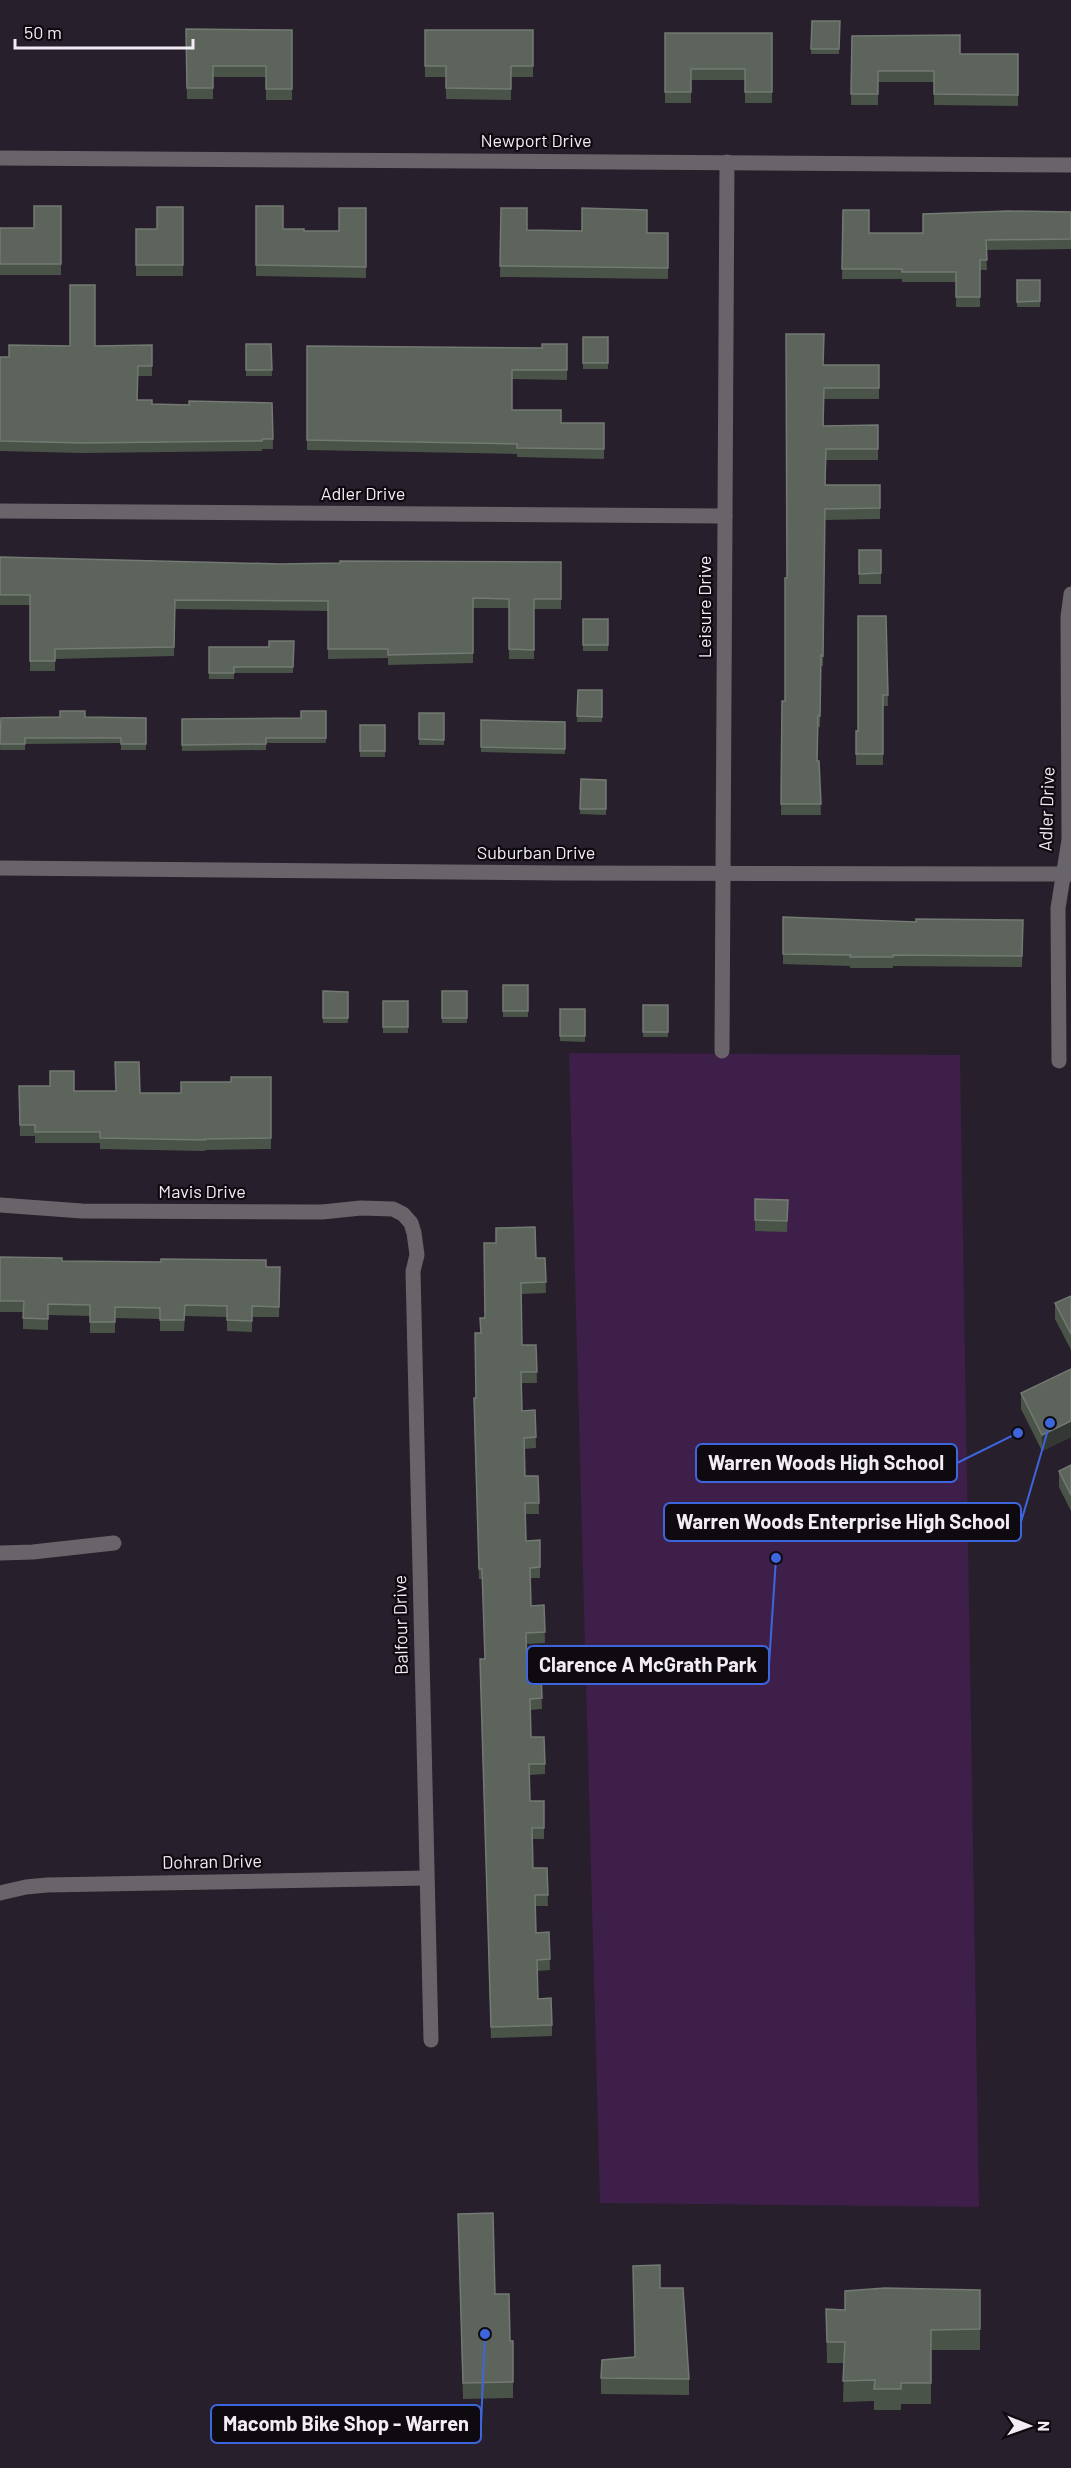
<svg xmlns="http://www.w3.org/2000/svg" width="1071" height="2468" viewBox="0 0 1071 2468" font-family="Barlow,sans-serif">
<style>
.green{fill:#3d1f49}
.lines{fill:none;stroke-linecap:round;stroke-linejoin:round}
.minor{stroke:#68646a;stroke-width:15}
.wall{fill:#4a5348}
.shaded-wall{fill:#343835}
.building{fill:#5c645b;stroke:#737973;stroke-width:1.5}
.labels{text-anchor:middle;stroke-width:4.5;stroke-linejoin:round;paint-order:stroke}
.street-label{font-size:18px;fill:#f2ecf5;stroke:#0e0a10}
.leader{fill:none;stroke:#3d66dc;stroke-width:2}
.callout-dot{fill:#3d66dc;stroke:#0e0a10;stroke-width:2}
.callout{fill:#0e0a10;stroke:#3d66dc;stroke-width:2}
.callout-label{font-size:20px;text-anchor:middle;font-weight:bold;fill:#f2ecf5}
</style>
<rect width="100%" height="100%" fill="#271f2b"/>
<polygon class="green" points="569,1053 960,1055 979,2207 600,2203"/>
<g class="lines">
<g class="minor">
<polyline points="0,158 1071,165"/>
<polyline points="0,511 725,516"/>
<polyline points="0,868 562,873 1071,874"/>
<polyline points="722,1051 727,162"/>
<polyline points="1059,1061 1058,908 1069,840 1068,617 1071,594"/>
<polyline points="0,1205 82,1211 322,1212 361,1208 393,1209 403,1214 411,1223 414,1233 417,1255 413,1271 431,2040"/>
<polyline points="0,1553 33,1552 114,1543"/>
<polyline points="0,1893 26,1887 47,1885 426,1878"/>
</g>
</g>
<g class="wall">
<polygon points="812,21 840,21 839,54 811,54"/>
<polygon points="186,29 292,30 292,100 266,100 266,77 213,77 213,99 187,99"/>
<polygon points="425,30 533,30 533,77 511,77 511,100 446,99 446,77 425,77"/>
<polygon points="665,33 772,33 772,103 745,103 745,80 691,80 691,103 665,103"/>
<polygon points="852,36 960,54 1018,54 1018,106 934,105 934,82 878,82 878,105 851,105"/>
<polygon points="61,206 61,275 0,275 0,228 34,228"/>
<polygon points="256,206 283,229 304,231 339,231 366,208 366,278 256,276"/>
<polygon points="183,207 183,276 136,276 136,229 157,229"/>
<polygon points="501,208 527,230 668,233 668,279 500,277"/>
<polygon points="843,210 869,233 923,233 1071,212 1071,249 986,250 987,270 980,270 980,307 956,307 956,282 902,282 902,279 842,279"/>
<rect x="1017" y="280" width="23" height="27"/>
<rect x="583" y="337" width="25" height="32"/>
<polygon points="246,344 271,344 272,376 246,376"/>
<polygon points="567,344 567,380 512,379 512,410 561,423 604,423 604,459 517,457 517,454 307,450 307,346 542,348"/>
<polygon points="152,345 152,376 138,376 137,400 152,404 189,405 272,403 273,449 262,449 262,451 83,453 0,451 0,357 9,357 95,346"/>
<polygon points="823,365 879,365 879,399 824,399 824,426 878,425 878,460 826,460 825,485 880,485 880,519 825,520 823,666 821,666 820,727 818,727 817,761 819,761 821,815 781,815 782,701 785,701 787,578"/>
<rect x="859" y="550" width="22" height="34"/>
<polygon points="0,557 280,564 561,562 561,609 534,609 534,659 509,659 509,608 473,608 473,663 388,665 388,658 328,659 328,611 175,609 174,656 55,659 55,671 30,671 30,605 0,605"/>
<polygon points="886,616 888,706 883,706 883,765 856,765 856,731 858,731"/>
<rect x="583" y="619" width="25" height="32"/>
<polygon points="294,641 293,673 234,673 234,679 209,679 209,647 269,647"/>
<polygon points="578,690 602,690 602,722 577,722"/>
<polygon points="326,711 326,743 266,743 266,750 182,751 182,719 301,718"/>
<rect x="419" y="713" width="25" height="32"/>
<polygon points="85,717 146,718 146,750 121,750 121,743 25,744 25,750 0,750 1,718"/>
<polygon points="481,720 565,722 565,754 481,752"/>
<rect x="360" y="725" width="25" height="32"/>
<polygon points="581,779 606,780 606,815 580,814"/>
<polygon points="783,917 916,922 1023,920 1022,967 893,966 893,968 850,968 850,966 783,964"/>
<rect x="503" y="985" width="25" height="32"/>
<polygon points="323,991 348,992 348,1023 323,1023"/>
<rect x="442" y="991" width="25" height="32"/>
<rect x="383" y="1001" width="25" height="32"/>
<rect x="643" y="1005" width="25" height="32"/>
<polygon points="560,1009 585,1009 585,1042 560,1041"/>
<polygon points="271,1077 271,1149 205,1150 205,1151 100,1149 100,1143 35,1143 35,1136 20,1136 19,1086 74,1091 140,1093 181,1093 231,1082"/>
<polygon points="755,1199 788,1200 787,1232 755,1231"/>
<polygon points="496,1243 536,1258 545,1258 546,1293 521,1294 522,1345 536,1345 537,1383 521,1383 522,1411 535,1410 536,1448 524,1449 525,1476 538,1476 539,1514 525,1514 526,1541 540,1540 540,1578 530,1578 531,1606 544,1605 545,1643 527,1644 527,1672 541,1671 542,1709 530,1710 531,1737 545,1764 545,1774 530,1775 530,1801 544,1801 544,1839 533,1839 533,1868 547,1868 548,1906 535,1906 536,1933 549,1932 550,1970 537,1971 538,1999 552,2025 552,2036 491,2038 480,1670 485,1659 482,1579 479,1579 474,1409 476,1398 480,1333 485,1318"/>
<polygon points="0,1257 62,1261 280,1267 279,1317 252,1317 252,1332 227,1331 227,1317 185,1316 184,1331 160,1331 160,1319 115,1318 115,1333 90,1333 90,1316 48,1315 48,1330 23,1329 23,1312 0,1312"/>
<polygon points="1071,1296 1071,1350 1055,1319 1055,1303"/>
<polygon points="1071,1369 1071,1437 1042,1451 1021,1409 1021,1393"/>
<polygon points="1071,1465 1071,1511 1059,1487 1059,1471"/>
<polygon points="458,2214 495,2294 510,2341 513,2341 513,2398 463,2399"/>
<polygon points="660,2288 689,2379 689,2395 601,2394 601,2378 634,2357"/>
<polygon points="980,2290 980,2350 931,2350 931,2404 901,2404 901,2410 874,2410 874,2401 843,2402 844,2363 827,2363 826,2309 845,2310"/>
</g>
<polygon class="shaded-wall" points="1071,1421 1071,1437 1042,1451 1042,1435"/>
<g class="building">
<polygon points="812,21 840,21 839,49 811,49"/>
<polygon points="186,29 292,30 292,89 266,89 266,66 213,66 213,88 187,88"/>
<polygon points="425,30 533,30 533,66 511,66 511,89 446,88 446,66 425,66"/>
<polygon points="665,33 772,33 772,92 745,92 745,69 691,69 691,92 665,92"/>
<polygon points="960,35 960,54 1018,54 1018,95 934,94 934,71 878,71 878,94 851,94 852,36"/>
<polygon points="34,206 61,206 61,264 0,264 0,228 34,228"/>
<polygon points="256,206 283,206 283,229 304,229 304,231 339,231 339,208 366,208 366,267 256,265"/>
<polygon points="157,207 183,207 183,265 136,265 136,229 157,229"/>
<polygon points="501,208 527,208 527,230 582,231 582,208 647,210 647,233 668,233 668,268 500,266"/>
<polygon points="843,210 869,210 869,233 923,233 923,214 1009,211 1071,212 1071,239 986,240 987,260 980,260 980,297 956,297 956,272 902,272 902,269 842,269"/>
<polygon points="1017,280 1040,280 1040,301 1017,302"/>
<polygon points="70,285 95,285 95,346 152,345 152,366 138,366 137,400 152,400 152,404 189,405 189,401 272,403 273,439 262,439 262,441 83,443 0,441 0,357 9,357 9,345 70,346"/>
<polygon points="786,334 824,334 823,365 879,365 879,388 824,388 823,426 878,425 878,449 826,449 825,485 880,485 880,508 825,509 823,656 821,655 820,716 818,716 817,761 819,761 821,804 781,804 782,701 785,701 785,578 787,578"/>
<rect x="583" y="337" width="25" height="26"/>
<polygon points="246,344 271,344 272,370 246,370"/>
<polygon points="542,344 567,344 567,370 512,370 512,410 561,410 561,423 604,423 604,449 517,448 517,444 307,440 307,346 542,348"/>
<polygon points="859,550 881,550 881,573 859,574"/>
<polygon points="0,557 280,564 340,563 340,561 561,562 561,599 534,599 534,650 509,649 509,599 473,598 473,653 388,655 388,649 328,649 328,601 175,600 174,647 55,649 55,661 30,661 30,595 0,595"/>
<polygon points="858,616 886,616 888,695 883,695 883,754 856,754 856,731 858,731"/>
<rect x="583" y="619" width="25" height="26"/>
<polygon points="269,641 294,641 293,667 234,667 234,673 209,673 209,647 269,647"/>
<polygon points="578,690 602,690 602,717 577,716"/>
<polygon points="60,711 85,711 85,717 146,718 146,744 121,744 121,738 25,738 25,744 0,744 1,718 60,717"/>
<polygon points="301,711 326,711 326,738 266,738 266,744 182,745 182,719 301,718"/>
<polygon points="419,713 444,713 444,740 419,739"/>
<polygon points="481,720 565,722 565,749 481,747"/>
<rect x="360" y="725" width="25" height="26"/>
<polygon points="581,779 606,780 606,809 580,809"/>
<polygon points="783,917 916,922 916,919 1023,920 1022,956 893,955 893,957 850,957 851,955 783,954"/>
<rect x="503" y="985" width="25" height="26"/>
<polygon points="323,991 348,992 348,1018 323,1018"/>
<rect x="442" y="991" width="25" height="27"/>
<rect x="383" y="1001" width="25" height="26"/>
<rect x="643" y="1005" width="25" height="27"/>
<rect x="560" y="1009" width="25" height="27"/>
<polygon points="115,1062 139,1062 140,1093 181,1093 181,1082 231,1082 231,1077 271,1077 271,1138 205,1139 205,1140 100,1138 100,1132 35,1132 35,1125 20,1125 19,1086 50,1086 50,1071 74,1071 74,1091 116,1091"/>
<polygon points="755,1199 788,1200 787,1221 755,1220"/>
<polygon points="535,1227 536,1258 545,1258 546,1282 521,1283 522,1345 536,1345 537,1372 521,1372 522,1411 535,1410 536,1437 524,1438 525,1476 538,1476 539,1503 525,1503 526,1541 540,1540 540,1567 530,1568 531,1606 544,1605 545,1632 526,1633 527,1672 541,1671 542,1698 530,1699 531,1737 544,1737 545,1764 529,1764 530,1801 544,1801 544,1828 532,1828 533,1868 547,1868 548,1895 535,1895 536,1933 549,1932 550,1959 537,1960 538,1999 551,1998 552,2025 491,2027 480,1659 485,1659 482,1569 479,1569 474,1398 476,1398 475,1333 481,1333 480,1318 485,1318 484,1243 496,1243 496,1228"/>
<polygon points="0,1257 62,1258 62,1261 161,1262 161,1259 266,1260 266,1267 280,1267 279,1307 252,1306 252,1321 227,1320 227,1306 185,1305 184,1320 160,1320 160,1308 115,1307 115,1322 90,1322 90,1305 48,1304 48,1319 23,1318 24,1301 0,1301"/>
<polygon points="1071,1296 1071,1334 1055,1303"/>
<polygon points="1071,1369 1071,1421 1042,1435 1021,1393"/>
<polygon points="1071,1465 1071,1495 1059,1471"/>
<polygon points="493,2213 495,2294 509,2294 510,2341 513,2341 513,2382 463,2383 458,2214"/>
<polygon points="660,2265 660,2288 683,2288 689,2379 601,2378 602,2360 635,2357 633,2266"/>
<polygon points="885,2288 980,2290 980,2329 931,2330 931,2383 901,2383 901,2389 874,2389 875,2380 843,2381 845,2342 827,2342 826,2309 845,2310 845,2291"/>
</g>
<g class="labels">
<g class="street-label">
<text x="536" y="147">Newport Drive</text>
<text x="363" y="500">Adler Drive</text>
<text transform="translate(705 607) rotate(-90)" y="6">Leisure Drive</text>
<text transform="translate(1047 809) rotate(-88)" y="6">Adler Drive</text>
<text x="536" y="859">Suburban Drive</text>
<text x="202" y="1198">Mavis Drive</text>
<text transform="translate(401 1625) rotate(-91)" y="6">Balfour Drive</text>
<text transform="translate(212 1862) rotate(-1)" y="6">Dohran Drive</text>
</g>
</g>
<path class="leader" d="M1018 1433L957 1463M1050 1423L1021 1522M776 1558L769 1665M485 2334L481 2424"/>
<g class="callout-dot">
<circle cx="1018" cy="1433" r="6"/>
<circle cx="1050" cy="1423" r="6"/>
<circle cx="776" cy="1558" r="6"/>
<circle cx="485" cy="2334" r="6"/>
</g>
<g class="callout">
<rect x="696" y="1444" width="261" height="38" rx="6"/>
<rect x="664" y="1503" width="357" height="38" rx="6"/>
<rect x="527" y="1646" width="242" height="38" rx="6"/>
<rect x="211" y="2405" width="270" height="38" rx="6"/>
</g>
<g class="callout-label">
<text x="826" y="1470">Warren Woods High School</text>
<text x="843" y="1529">Warren Woods Enterprise High School</text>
<text x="648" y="1672">Clarence A McGrath Park</text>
<text x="346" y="2431">Macomb Bike Shop - Warren</text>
</g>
<g transform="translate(1029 2426) rotate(91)" stroke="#0e0a10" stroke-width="4.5" paint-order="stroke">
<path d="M0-4.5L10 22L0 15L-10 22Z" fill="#f2ecf5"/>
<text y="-9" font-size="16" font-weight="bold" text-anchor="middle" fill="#f2ecf5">N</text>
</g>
<path d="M15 39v9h178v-9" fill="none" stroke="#f2ecf5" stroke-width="3"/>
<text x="24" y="39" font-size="18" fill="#f2ecf5" stroke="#0e0a10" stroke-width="4.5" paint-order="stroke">50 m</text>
</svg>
